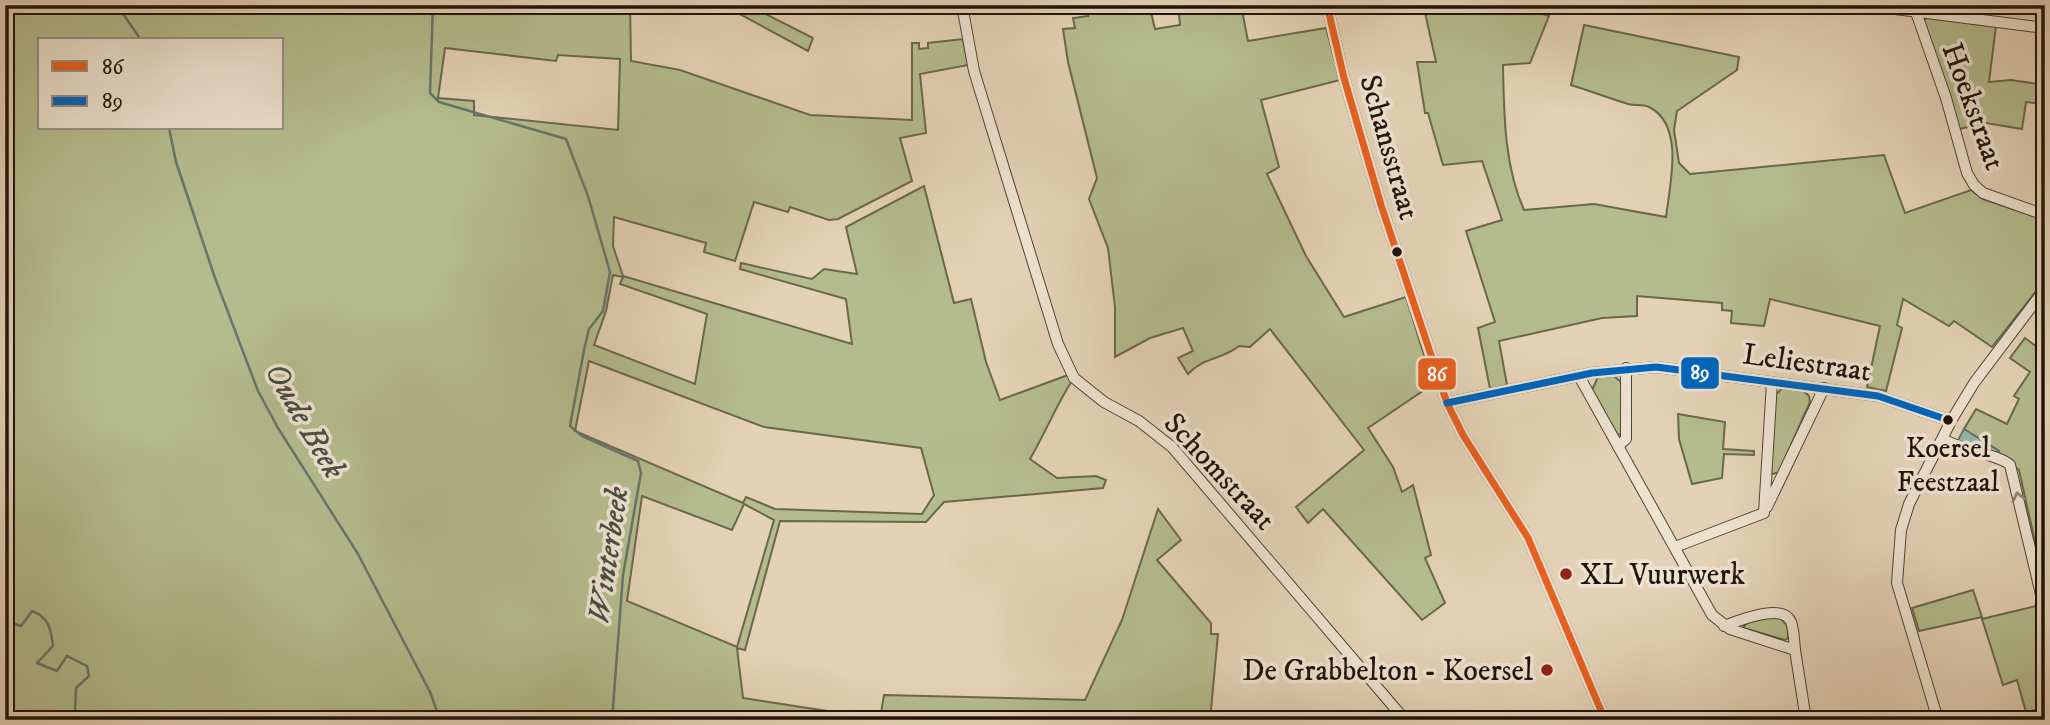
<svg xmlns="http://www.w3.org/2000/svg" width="2050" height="725" viewBox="0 0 2050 725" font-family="'IM FELL DW Pica',serif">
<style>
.green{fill:#b4bc8e;stroke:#6a684c;stroke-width:2;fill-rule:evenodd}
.water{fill:#95b8ad;stroke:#66766c;stroke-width:2}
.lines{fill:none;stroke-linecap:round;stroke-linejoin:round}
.stream{stroke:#66766c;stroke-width:2.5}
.street-casing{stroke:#504335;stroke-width:12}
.street{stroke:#ede2d0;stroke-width:10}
.bus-1-casing{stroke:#ede2d0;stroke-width:12}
.bus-2-casing{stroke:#ede2d0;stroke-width:12}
.bus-1{stroke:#e76121;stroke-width:7}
.bus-2{stroke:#0065bd;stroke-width:7}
.oneway{stroke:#908577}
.bus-dot{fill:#1f130a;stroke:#ede2d0;stroke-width:2.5}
.poi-dot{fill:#8f2418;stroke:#ede2d0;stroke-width:2.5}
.labels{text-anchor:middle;stroke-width:7;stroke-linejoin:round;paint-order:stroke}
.bus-label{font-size:28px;fill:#1f130a;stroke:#ede2d0}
.street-label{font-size:30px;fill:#1f130a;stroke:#ede2d0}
.poi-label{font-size:30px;fill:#1f130a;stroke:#ede2d0;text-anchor:start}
.water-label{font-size:32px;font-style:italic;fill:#484d43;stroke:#ede2d0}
.line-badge{stroke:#ede2d0;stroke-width:2.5}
.badge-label{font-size:19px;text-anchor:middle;font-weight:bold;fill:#fff}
</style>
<rect width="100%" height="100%" fill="#e4d2b6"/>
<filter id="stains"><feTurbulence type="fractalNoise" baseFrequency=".00286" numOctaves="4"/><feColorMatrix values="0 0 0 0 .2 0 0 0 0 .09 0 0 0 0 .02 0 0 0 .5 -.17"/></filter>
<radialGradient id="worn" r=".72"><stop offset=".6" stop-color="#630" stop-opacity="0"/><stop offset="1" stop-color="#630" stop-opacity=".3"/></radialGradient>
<g class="green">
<path d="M5,5h625l1,56 49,9 130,45 102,5v-77h7v6l9,-1v-5l35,-4 5,26 -48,9 6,59 -26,5 12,43 -74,38 -9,1 -39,-13 -2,5 -34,-10 -19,59 -31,-9 2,-9 -92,-26 -1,29 10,30 229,68 -6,-45 -106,-30 1,-6 71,16 12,-10 33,5 -11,-47 78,-41 30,117 17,-4 15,63 14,38 68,-25 4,6c-17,26 -26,51 -42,78l27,19 39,-2 10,4 -3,8 -159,14 -18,20 -146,-1 -35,129 -8,-2 6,50 137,21 4,-24 201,5 37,-80 36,-111 23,31 -24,20 54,63v11h7l-8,86h-1205zM40,40h242v88h-242zM445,48l111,13 2,-6 62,4 -2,71 -144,-15v-14l-36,-3zM613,275l10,2 -3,7 87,30 -12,70 -101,-39 12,-34zM589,361l175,66 157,21 13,47 -12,19 -147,-5 -29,-12 -3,6 -168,-72zM642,496l90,34 12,-26 30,16 -37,127 -110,-46z"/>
<polygon points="723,5 748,5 813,38 808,51"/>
<path d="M1088,5h43l1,6 18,-3 5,21 25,-4 -2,-20h63l7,36 78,-13 14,52 -79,20 18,67 -12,7 39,82 38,61 62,-20 27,87 -65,44 25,39 9,25 11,-7 18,70 -6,3 20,45 -23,17 -99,-111 -15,14 -12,-16 68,-57 -94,-121 -20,18 -11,-1c-17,14 -36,11 -51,28l-10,-16 15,-7 -10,-23 -33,10 -35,19v-50l-7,-59 -19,-49 8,-21 -29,-116 -5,-33 12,-1 -2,-10 15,-2z"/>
<path d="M1473,5h41l35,11 -19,47 -27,2c1,49 1,100 21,145l70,-6 72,13c4,-33 19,-92 -17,-110 -7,-3 -14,-1 -21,-3 -19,-6 -38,-13 -57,-19l13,-60 155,32 -2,13 -60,41 -3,19 5,33 11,11 194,-19 21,58 66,-23 12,9 62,21v60l-53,67 -38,-26 -5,5 -46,-27 -6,26 5,3 -16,63 -19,-4 13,-61 -110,-27 -6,27 -33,-3 1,-12 -10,-1v-7l-85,-7v20l-35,2 -103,23 8,44 -17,4 -12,-61 17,-6 -29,-91 36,-11 -20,-59 -39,4 -15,-52h-3l-8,-51h19l-12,-54z"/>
<polygon points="1942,5 1972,5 1971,15 1942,11"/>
<polygon points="1929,17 1996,26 1989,82 2011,80 2045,85 2044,104 2026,102 2022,129 1986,123 1959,129 1923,21"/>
<polygon points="2025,338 2045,353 2043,549 2036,549 2032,543 2035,542 2019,470 1998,455 1999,451 1964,429 1976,409 2007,424 2019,399 2014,396 2030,372 2010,358"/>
<polygon points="1614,376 1623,384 1621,435 1617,434 1592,390 1598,377"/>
<polygon points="1784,387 1801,389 1809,396 1810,402 1779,472 1773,474 1770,472 1774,396"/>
<polygon points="1678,414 1725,422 1723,449 1754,451 1754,455 1724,454 1722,478 1692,484 1679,439"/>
<polygon points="1973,590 1982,617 1919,631 1912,608"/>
<polygon points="2036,606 2045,643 2045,708 2026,712 2017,680 2003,685 1982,619"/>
<polygon points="1778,616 1788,626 1788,638 1785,640 1743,628 1749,620"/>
</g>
<polygon class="water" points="1964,429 1999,451 1998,455 1956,444"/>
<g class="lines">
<g class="stream">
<polyline points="117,5 141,40"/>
<polyline points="433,5 430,93 439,102 566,139 588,196 610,272 603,311 589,329 584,350 570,426 582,436 638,461 641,473 623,575 612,720"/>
<polyline points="169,128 176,162 215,278 258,391 278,428 358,554 430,692 440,720"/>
<path d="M5,607l7,16 9,3 11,-15c17,6 19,18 21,35l-16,17 20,8 10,-15 20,10 2,10 -13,12 -1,24 6,8"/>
</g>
<g class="street-casing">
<g id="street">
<polyline points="962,5 974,71 1058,344 1074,378 1104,402 1139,421 1172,447 1405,720"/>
<polyline points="1327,5 1344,78 1381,205 1447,403 1463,435 1528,538 1605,720"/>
<polyline points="1864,5 2045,28"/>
<polyline points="1916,12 1946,98 1967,173 1974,185 1983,193 2045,215"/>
<polyline points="1579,376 1712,615 1730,629 1795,650 1806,720"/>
<polyline points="1447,403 1592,373 1656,367 1878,396 1951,421"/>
<path d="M1943,439c18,11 57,16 67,26l35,146"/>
<polyline points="1618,446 1626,439 1626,368"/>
<polyline points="1767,507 1824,388"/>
<polyline points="1675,547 1764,513 1772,382"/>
<polyline points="2032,555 2045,552"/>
<path d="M1724,626c14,-5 59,-24 67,-4 3,8 3,19 4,28"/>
<polyline points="1643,720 1678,716 1707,720"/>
<polyline points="1938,720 1897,583 1901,530 1909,504 1951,421 1974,383 2045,289"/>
</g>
</g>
<use href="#street" class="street"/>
<g class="bus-1-casing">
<polyline id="bus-1" points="1327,5 1344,78 1381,205 1447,403 1463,435 1528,538 1605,720"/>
</g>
<g class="bus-2-casing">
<polyline id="bus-2" points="1447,403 1592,373 1656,367 1878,396 1951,421"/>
</g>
<use href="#bus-1" class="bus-1"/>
<use href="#bus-2" class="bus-2"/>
</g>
<defs><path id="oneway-chevron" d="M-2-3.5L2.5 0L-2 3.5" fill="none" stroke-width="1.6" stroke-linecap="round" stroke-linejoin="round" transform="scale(1.75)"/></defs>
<use class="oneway" href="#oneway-chevron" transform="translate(2018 497) rotate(-103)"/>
<g class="bus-dot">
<circle cx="1397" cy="252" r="6"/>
<circle cx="1948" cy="420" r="6"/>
</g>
<g class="poi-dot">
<circle cx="1566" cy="574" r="7"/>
<circle cx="1547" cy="670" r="7"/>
</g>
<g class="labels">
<g class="bus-label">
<text x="1948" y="457">Koersel<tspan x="1948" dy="34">Feestzaal</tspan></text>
</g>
<g class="street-label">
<text transform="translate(1974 106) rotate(70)" y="10">Hoekstraat</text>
<text transform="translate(1390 147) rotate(74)" y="10">Schansstraat</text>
<text transform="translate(1807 362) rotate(8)" y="10">Leliestraat</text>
<text transform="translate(1220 471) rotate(47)" y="10">Schomstraat</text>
</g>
<g class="poi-label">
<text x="1580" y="584">XL Vuurwerk</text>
<text x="1533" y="680" text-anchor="end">De Grabbelton - Koersel</text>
</g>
<g class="water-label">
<text transform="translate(306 420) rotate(60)" y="11">Oude Beek</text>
<text transform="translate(607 555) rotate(-82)" y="11">Winterbeek</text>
</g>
</g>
<g class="line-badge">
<rect x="1680" y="356" width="40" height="34" rx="7" fill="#0065bd"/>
<rect x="1417" y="357" width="40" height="34" rx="7" fill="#e76121"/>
</g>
<g class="badge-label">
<text x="1700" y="379">89</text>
<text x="1437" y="381">86</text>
</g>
<rect width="2050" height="725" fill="none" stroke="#e4d2b6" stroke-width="28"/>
<rect x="7" y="7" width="2036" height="711" fill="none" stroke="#1f130a" stroke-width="3.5"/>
<rect x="14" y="14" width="2022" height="697" fill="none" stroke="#1f130a" stroke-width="2"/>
<rect x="38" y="38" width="245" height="91" fill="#ede2d0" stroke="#9b8f81" stroke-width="2"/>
<rect x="52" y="61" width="35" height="10" fill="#e76121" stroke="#9b8f81" stroke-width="2"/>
<text x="102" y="74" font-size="21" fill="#1f130a">86</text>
<rect x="52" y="96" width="35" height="10" fill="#0065bd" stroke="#9b8f81" stroke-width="2"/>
<text x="102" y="108" font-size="21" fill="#1f130a">89</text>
<rect width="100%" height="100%" filter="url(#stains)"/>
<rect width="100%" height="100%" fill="url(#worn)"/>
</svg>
